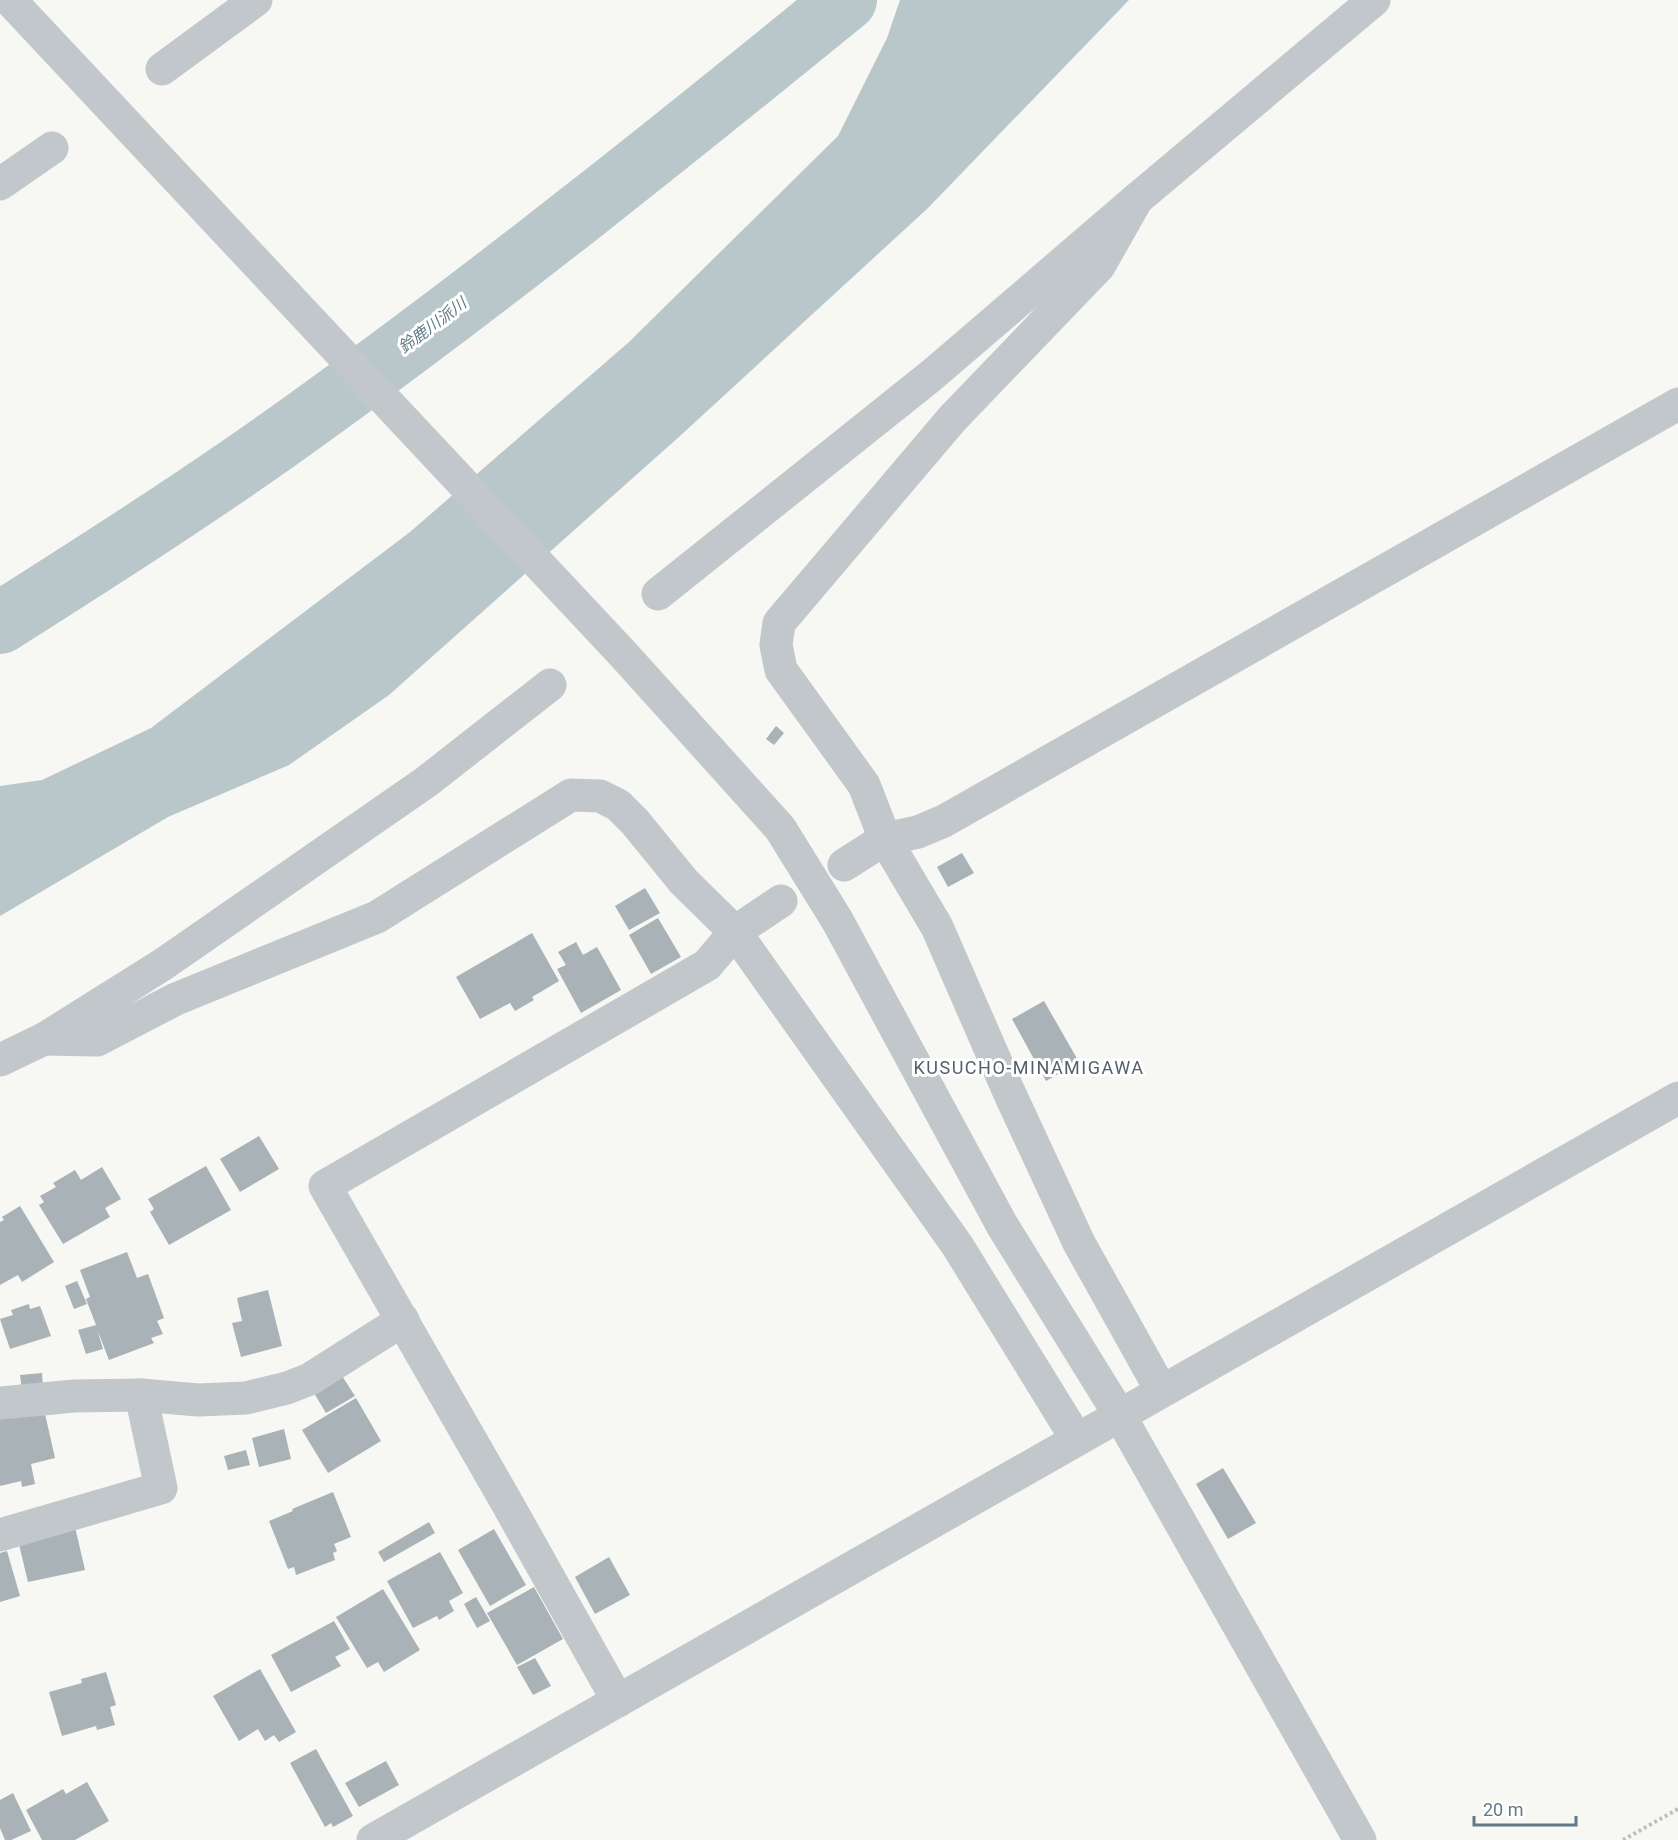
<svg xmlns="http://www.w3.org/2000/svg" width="1678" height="1840" viewBox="0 0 1678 1840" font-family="Roboto,'Noto Sans JP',sans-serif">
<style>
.water{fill:#b9c7ca}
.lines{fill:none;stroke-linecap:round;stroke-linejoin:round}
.river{stroke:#b9c7ca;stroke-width:62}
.building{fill:#a8b2b7}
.path{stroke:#bdc0c2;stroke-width:4;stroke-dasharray:3 3;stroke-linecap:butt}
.minor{stroke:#c1c7ca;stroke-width:33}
.labels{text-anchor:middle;stroke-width:6;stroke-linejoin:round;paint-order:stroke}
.water-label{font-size:16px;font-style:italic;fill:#607b82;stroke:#fff}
.quarter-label{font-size:18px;letter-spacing:1.5px;fill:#53616a;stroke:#fff}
</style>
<rect width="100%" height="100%" fill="#f7f7f3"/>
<polygon class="water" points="900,0 1129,0 928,208 680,436 389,695 289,765 168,817 0,916 0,786 42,780 151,728 410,532 629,342 838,136 887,38"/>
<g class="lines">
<path class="river" d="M0,623c109,-69 217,-138 321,-214 180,-130 353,-269 525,-409"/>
</g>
<g class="building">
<polygon points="776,726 784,733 774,745 766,739"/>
<polygon points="962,853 974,873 948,887 937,867"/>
<polygon points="645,888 660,913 629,930 615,906"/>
<polygon points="658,918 681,957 651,974 629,935"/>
<polygon points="532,933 559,981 532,997 534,1000 515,1011 510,1003 480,1019 456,977"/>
<polygon points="576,942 583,955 597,947 621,990 581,1013 557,969 566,965 558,952"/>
<polygon points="1044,1001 1079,1062 1046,1081 1012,1019"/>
<polygon points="259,1136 279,1169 240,1192 220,1159"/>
<polygon points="206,1166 231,1210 169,1245 150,1212 154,1209 148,1199"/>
<polygon points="102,1167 121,1199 105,1208 110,1217 63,1244 39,1205 44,1202 40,1196 56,1187 53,1183 75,1170 81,1180"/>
<polygon points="20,1206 54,1262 22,1282 18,1275 0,1285 0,1222 4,1220 2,1217"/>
<polygon points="127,1252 137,1278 148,1274 164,1318 157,1321 163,1334 151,1338 154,1343 109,1360 97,1329 103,1349 86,1354 78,1330 96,1325 86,1299 90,1297 80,1270"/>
<polygon points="77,1281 87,1304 74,1309 65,1286"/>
<polygon points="268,1290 282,1346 241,1357 232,1323 242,1321 237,1298"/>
<polygon points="29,1304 30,1309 40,1306 51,1336 10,1349 0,1319 13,1315 11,1310"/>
<polygon points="42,1373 43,1388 22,1390 20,1375"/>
<polygon points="342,1376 355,1396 326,1413 314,1393"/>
<polygon points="356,1398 381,1441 328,1473 302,1430"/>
<polygon points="43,1405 55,1458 31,1464 35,1484 22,1487 21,1481 0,1486 0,1417"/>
<polygon points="284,1429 291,1459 259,1467 252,1438"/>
<polygon points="246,1450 250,1465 228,1470 224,1456"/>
<polygon points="1223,1468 1256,1523 1228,1539 1196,1484"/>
<polygon points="333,1492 351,1537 334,1544 337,1551 333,1553 335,1560 296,1575 294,1567 288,1569 269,1521 293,1511 292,1509"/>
<polygon points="429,1522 435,1533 384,1562 378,1552"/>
<polygon points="75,1527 85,1570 28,1582 18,1540"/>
<polygon points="494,1529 526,1585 490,1606 458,1550"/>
<polygon points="7,1551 20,1596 0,1602 0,1553"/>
<polygon points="440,1552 463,1593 449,1601 454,1611 439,1620 437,1616 413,1628 387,1581"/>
<polygon points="609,1557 630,1595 595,1614 575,1577"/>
<polygon points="534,1587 563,1639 517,1665 487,1613"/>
<polygon points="383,1589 420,1650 384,1672 378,1662 367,1668 336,1617"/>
<polygon points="476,1597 490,1621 477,1628 464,1604"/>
<polygon points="334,1621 350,1649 335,1657 341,1666 291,1692 271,1655"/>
<polygon points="535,1658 551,1686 533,1695 517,1667"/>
<polygon points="260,1669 296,1732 279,1742 274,1735 265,1741 258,1729 239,1741 213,1696"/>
<polygon points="106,1672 116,1705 110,1707 115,1725 97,1730 96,1726 62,1736 49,1692 82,1683 81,1679"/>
<polygon points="316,1749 353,1816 333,1827 331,1823 325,1827 290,1763"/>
<polygon points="386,1761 399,1785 359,1807 345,1783"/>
<polygon points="87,1782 109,1821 75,1840 42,1840 26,1810 63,1789 66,1794"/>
<polygon points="13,1793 31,1831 11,1840 5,1840 0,1828 0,1800"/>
</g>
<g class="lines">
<polyline class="path" points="1623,1840 1678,1809"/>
<g class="minor">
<polyline points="10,0 623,654 780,828 837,920 1002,1225 1119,1414 1360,1840"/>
<polyline points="162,69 256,0"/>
<polyline points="0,184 52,148"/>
<polyline points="1137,199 1099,266 952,419 779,623 776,645 781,670 864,785 885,839 937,927 1009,1092 1079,1243 1161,1390"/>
<polyline points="658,594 932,375 1137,199 1374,0"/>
<polyline points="844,865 885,839 918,832 944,821 1678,404"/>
<polyline points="44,1039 97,1040 176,999 377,917 571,795 600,796 618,805 635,822 684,882 735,932 957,1245 1076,1438"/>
<polyline points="0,1060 44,1039 162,965 426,782 550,685"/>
<polyline points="0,1403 74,1396 141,1395 198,1400 246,1398 287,1388 310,1379 403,1320"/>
<polyline points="0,1535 161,1488 141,1395"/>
<polyline points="618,1701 507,1503 325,1186 707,965 735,932 781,901"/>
<polyline points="373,1840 1678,1098"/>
</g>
</g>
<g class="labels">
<g class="water-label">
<text transform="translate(432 325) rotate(-37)" y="6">鈴鹿川派川</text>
</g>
<g class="quarter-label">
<text x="1029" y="1074">KUSUCHO-MINAMIGAWA</text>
</g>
</g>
<path d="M1474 1816v9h102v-9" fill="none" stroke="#647986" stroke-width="3"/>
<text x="1483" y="1816" font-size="18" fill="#647986" stroke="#ffffff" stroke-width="4.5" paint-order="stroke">20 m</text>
</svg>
